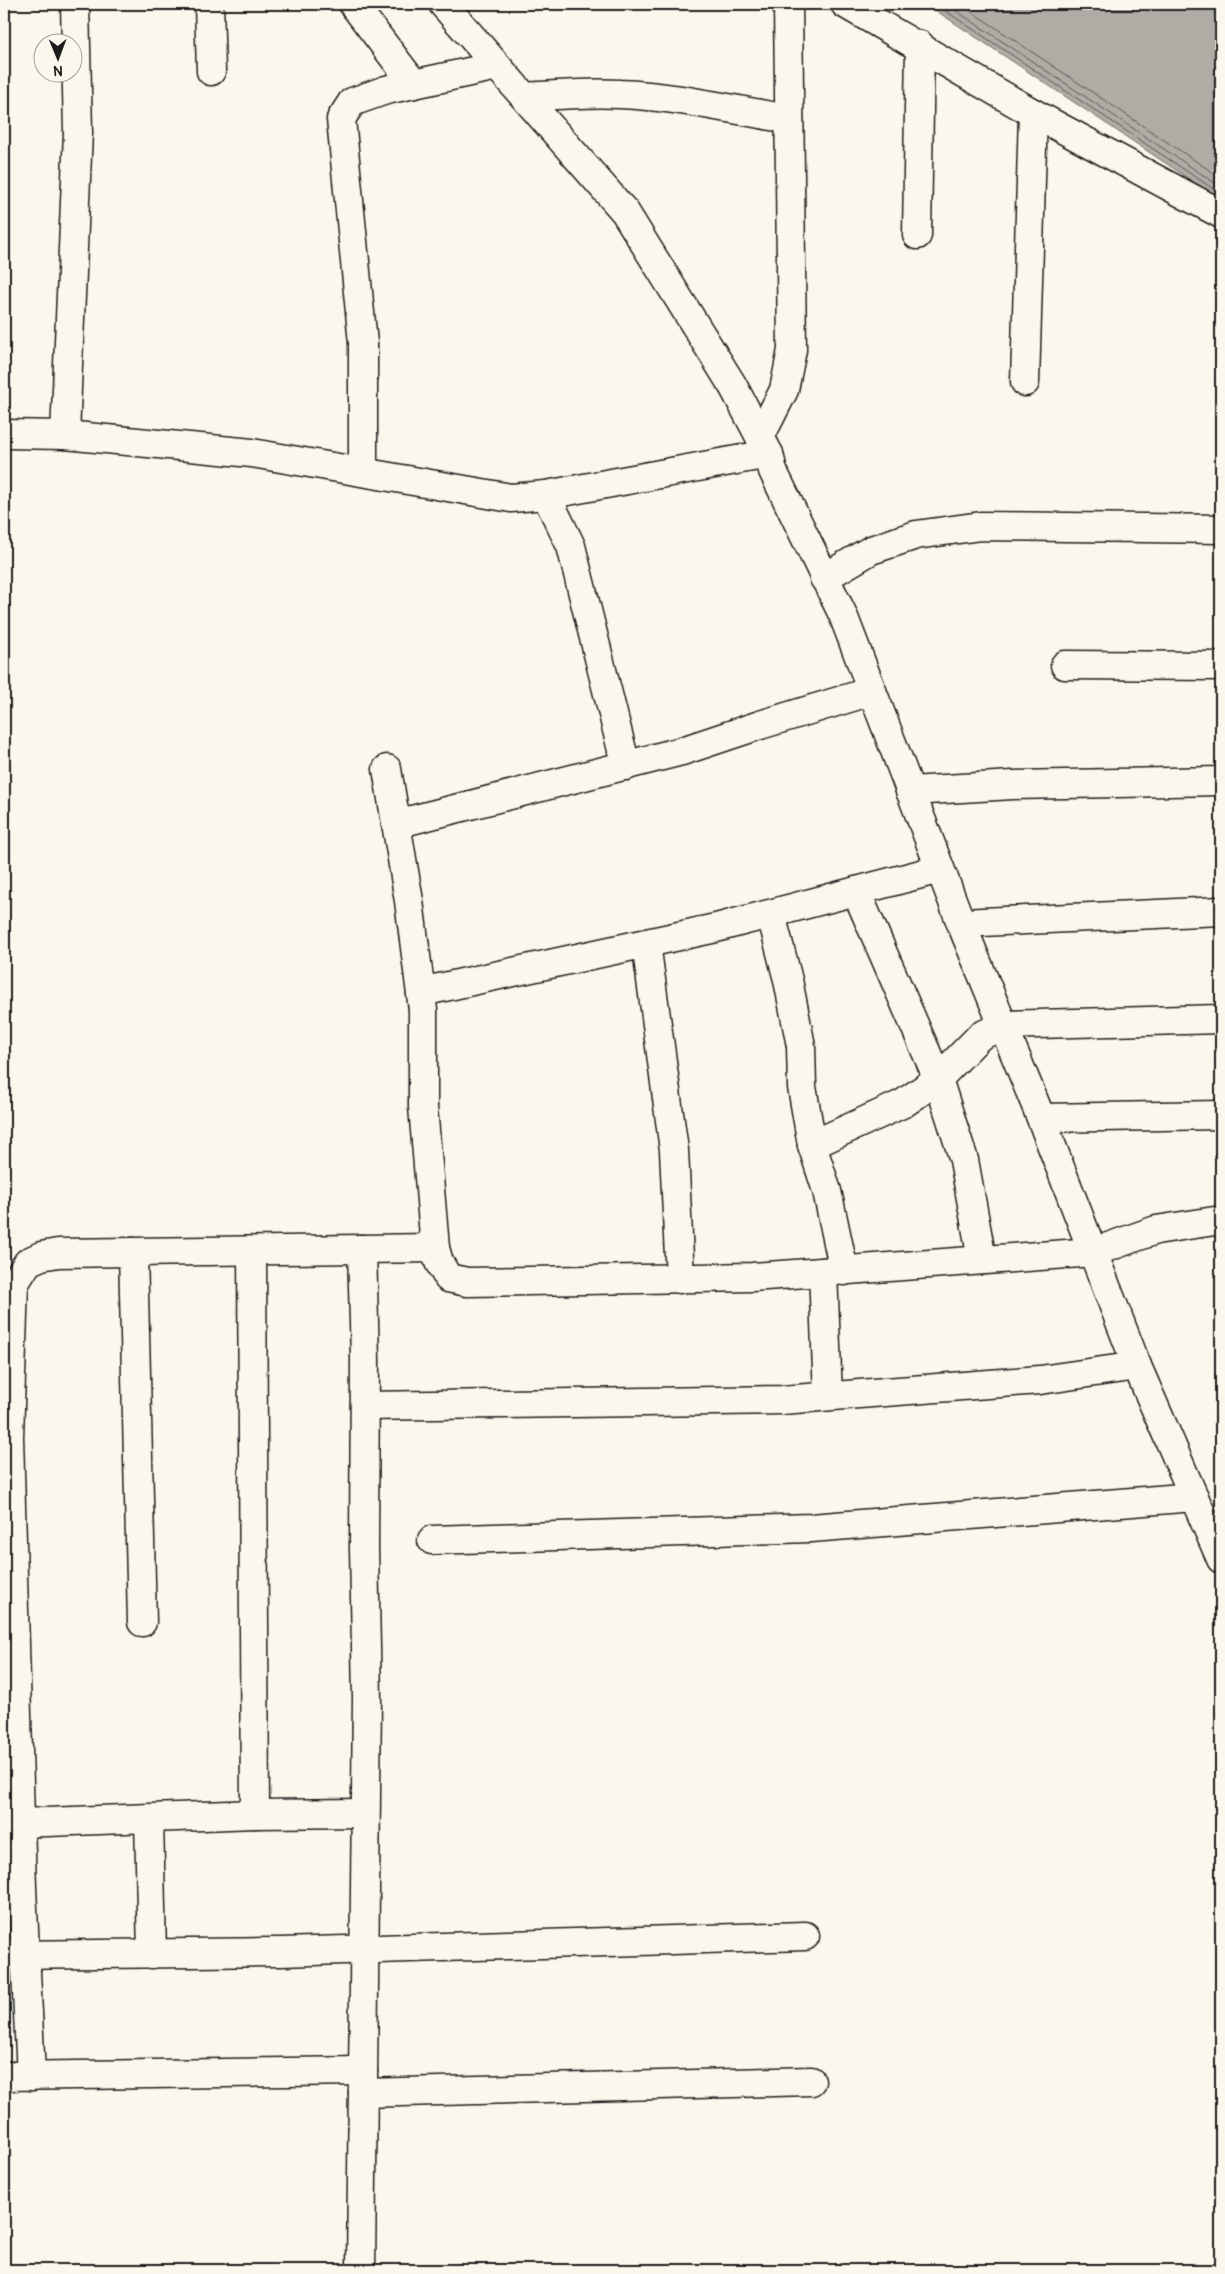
<svg xmlns="http://www.w3.org/2000/svg" width="1225" height="2274" viewBox="0 0 1225 2274" font-family="Pangolin,sans-serif">
<style>
.water{fill:#afaca5;stroke:#74726e}
.lines{fill:none;stroke-linecap:round;stroke-linejoin:round}
.shore{stroke:#575653;stroke-width:1}
.street-casing{stroke:#1c1c1c;stroke-width:31}
.secondary-casing{stroke:#1c1c1c;stroke-width:31}
.street{stroke:#fbf7ec;stroke-width:28}
.secondary{stroke:#fbf7ec;stroke-width:28}
</style>
<rect width="100%" height="100%" fill="#fbf7ec"/>
<filter id="ink" filterUnits="userSpaceOnUse"><feTurbulence type="fractalNoise" baseFrequency=".02" numOctaves="2"/><feDisplacementMap in="SourceGraphic" scale="10" xChannelSelector="R" yChannelSelector="G"/><feConvolveMatrix kernelMatrix="1 2 1 2 8 2 1 2 1" color-interpolation-filters="sRGB"/></filter>
<g filter="url(#ink)">
<polygon class="water" points="926,4 1221,4 1221,200"/>
<g class="lines">
<g class="shore">
<polyline points="935,4 1221,194"/>
<polyline points="946,4 1221,187"/>
<polyline points="960,4 1221,178"/>
</g>
<g class="street-casing">
<g id="street">
<polyline points="209,4 211,71"/>
<polyline points="353,4 414,84"/>
<polyline points="845,4 1033,113 1221,214"/>
<path d="M525,97c31,-2 63,-5 95,-3 56,2 113,16 169,25"/>
<polyline points="917,235 920,45"/>
<polyline points="1025,382 1033,113"/>
<polyline points="4,434 65,435 252,453 511,498 546,495 769,454"/>
<polyline points="65,435 78,132 75,4"/>
<polyline points="760,437 784,390 792,350 788,4"/>
<polyline points="363,472 363,343 341,119 352,102 386,90 497,66"/>
<polyline points="546,495 571,546 626,766"/>
<polyline points="824,578 871,550 916,535 981,526 1221,529"/>
<polyline points="1065,665 1221,666"/>
<polyline points="387,769 409,901 423,1010 423,1107 435,1248 439,1262 448,1278 467,1282 752,1277 1094,1252 1156,1230 1221,1220"/>
<polyline points="910,791 1013,785 1221,781"/>
<polyline points="396,824 682,751 760,725 872,691"/>
<polyline points="856,891 938,1079 964,1160 982,1260"/>
<polyline points="771,914 788,980 801,1046 802,1087 812,1145 827,1191 844,1271"/>
<polyline points="961,923 1221,911"/>
<polyline points="646,943 674,1150 680,1279"/>
<polyline points="421,992 716,928 940,869"/>
<polyline points="1041,1118 1221,1115"/>
<polyline points="812,1145 904,1103 938,1079 980,1036 1004,1025 1221,1019"/>
<polyline points="252,1251 255,1814"/>
<polyline points="133,1252 142,1622"/>
<polyline points="823,1272 828,1396"/>
<polyline points="365,1406 782,1400 1040,1380 1137,1366"/>
<polyline points="432,1540 811,1528 1194,1497"/>
<polyline points="149,1819 152,1954"/>
<polyline points="21,1823 255,1814 365,1813"/>
<polyline points="4,1955 280,1952 805,1936"/>
<polyline points="4,2076 363,2071"/>
<polyline points="31,2076 22,1888 9,1437 14,1284 28,1262 41,1256 58,1253 435,1248"/>
<polyline points="363,2093 811,2081"/>
<polyline points="361,2270 367,1698 364,1548 365,1359 362,1249"/>
</g>
</g>
<g class="secondary-casing">
<polyline id="secondary" points="443,4 625,212 733,386 769,454 773,471 843,615 961,923 1041,1118 1137,1366 1221,1559"/>
</g>
<use href="#street" class="street"/>
<use href="#secondary" class="secondary"/>
</g>
</g>
<rect width="1225" height="2274" fill="none" stroke="#fbf7ec" stroke-width="20"/>
<rect x="10" y="10" width="1205" height="2254" fill="none" stroke="#1c1c1c" stroke-width="2" filter="url(#ink)"/>
<g transform="translate(58 58) rotate(179)"><circle r="24" fill="#fbf7ec" stroke="#a29f99"/>
<path d="M0-4L9 19L0 12L-9 19Z" fill="#1c1c1c"/>
<text y="-8" font-size="14" font-weight="bold" text-anchor="middle" fill="#1c1c1c">N</text>
</g>
</svg>
